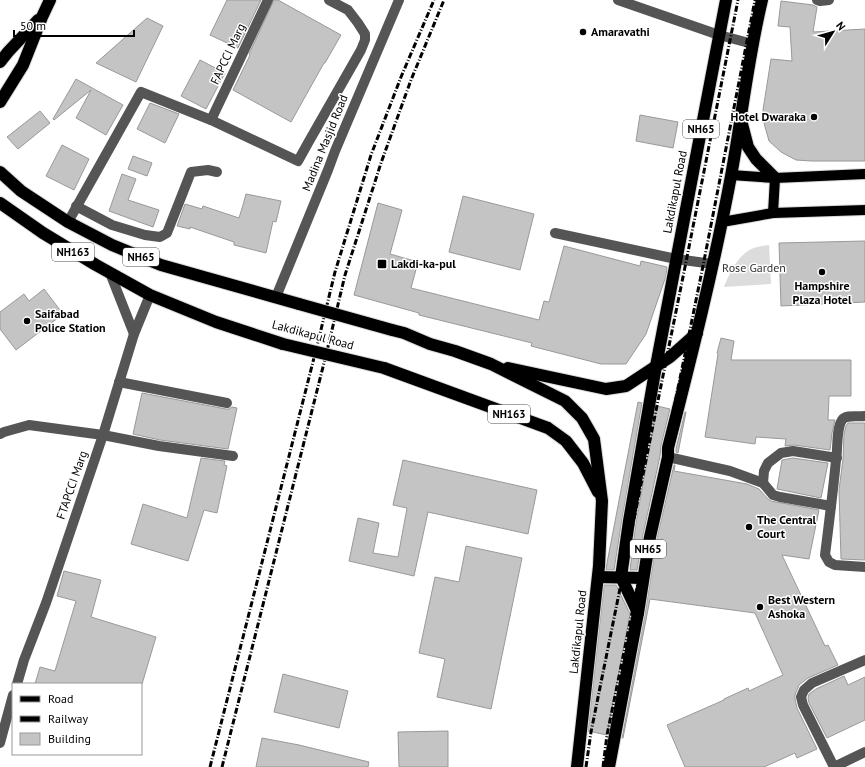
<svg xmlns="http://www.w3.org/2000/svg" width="865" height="767" viewBox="0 0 865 767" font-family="'PT Sans',sans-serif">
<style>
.green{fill:#dcdcdc}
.building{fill:#c4c4c4;stroke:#999}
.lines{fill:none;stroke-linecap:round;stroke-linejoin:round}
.major-casing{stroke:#dbdbdb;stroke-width:12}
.highway-casing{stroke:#dbdbdb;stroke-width:14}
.minor{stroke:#555;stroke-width:10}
.major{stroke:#000;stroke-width:10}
.highway{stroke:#000;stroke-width:12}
.rail{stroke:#000;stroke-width:3;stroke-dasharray:6 2 1 2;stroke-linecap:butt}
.highway-bridge-casing{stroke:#dbdbdb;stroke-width:14;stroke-linecap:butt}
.highway-bridge{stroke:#000;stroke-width:12}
.poi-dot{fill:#000;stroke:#fff;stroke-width:1.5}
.labels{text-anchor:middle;stroke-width:3;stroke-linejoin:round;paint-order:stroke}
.shield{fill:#fff;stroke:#4c4c4c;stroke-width:1}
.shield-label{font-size:11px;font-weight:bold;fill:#000}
.poi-label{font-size:12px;font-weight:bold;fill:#000;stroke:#fff;text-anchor:start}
.street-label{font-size:12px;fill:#000;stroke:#fff}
.park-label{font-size:12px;fill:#333;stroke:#fff}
</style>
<rect width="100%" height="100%" fill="#fff"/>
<path class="green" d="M769,245l2,39 -47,3c5,-13 12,-28 24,-36 5,-4 15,-5 21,-6z"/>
<g class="building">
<polygon points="227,0 261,0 238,48 210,35"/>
<polygon points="274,0 278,0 341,35 325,63 324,63 291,122 233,90 250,55 249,54"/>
<polygon points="781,1 813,5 817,7 813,32 865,29 865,161 812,161 796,160 781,152 769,141 764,123 763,110 771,59 792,61 790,27 778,26"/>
<polygon points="147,18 163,26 136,82 96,63"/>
<polygon points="200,60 225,73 206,109 181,96"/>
<polygon points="76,79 123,105 106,135 76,118 91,90 54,120 53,119"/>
<polygon points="150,103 179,114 165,143 137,129"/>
<polygon points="40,111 50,123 18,149 7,137"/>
<polygon points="640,115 678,122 673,148 636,141"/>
<polygon points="62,145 89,159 74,190 46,176"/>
<polygon points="133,156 152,163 147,176 128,169"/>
<polygon points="122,174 136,179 128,200 159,210 153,227 109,211"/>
<polygon points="246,194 281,201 276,222 273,221 266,253 234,245 234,242 190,227 190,229 177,226 185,204 202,209 203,206 239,218 243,205"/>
<polygon points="463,196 534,214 520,270 449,252"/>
<polygon points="378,203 402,210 390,254 418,262 411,288 539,320 544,301 549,302 564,246 640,266 641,261 667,267 666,276 646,334 626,364 601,364 531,346 532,343 419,315 419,313 354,295"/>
<polygon points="865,241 865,302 781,306 779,243"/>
<polygon points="44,289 63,314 16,350 0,329 0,312 24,294 29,301"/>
<polygon points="721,338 734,341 731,360 851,360 851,396 829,396 828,420 835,420 832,433 830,450 794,445 785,446 786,439 756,437 755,444 705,437 718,354 717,353"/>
<polygon points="142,393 226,409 229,409 232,407 237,408 228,449 160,440 133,434"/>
<polygon points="638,402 642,403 622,520 614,570 606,570 607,563"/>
<polygon points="657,406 670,409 661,446 660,456 643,535 637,570 630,570 636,522"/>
<polygon points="685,412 686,412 678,453 676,452 676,449"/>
<polygon points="848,423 865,423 865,560 841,559 839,490 843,459 844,434 846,426"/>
<polygon points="201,458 225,461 224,465 227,466 217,513 204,510 188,561 131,544 143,504 187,518"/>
<polygon points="793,458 828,463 821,498 777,489 782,460"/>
<polygon points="403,460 537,490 528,534 428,512 414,576 349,561 358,518 379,523 373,553 398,557 407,508 393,505"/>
<polygon points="674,465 675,465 674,471 747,484 759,489 768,499 771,501 819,510 809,559 782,555 825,646 828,645 838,665 808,678 799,685 795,695 795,699 797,708 817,749 797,758 795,753 764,767 685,767 667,725 724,700 724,699 748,688 749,691 783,675 755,613 650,599 623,738 622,738 645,614 657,538"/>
<polygon points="466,546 522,558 491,709 437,697 445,659 419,653 435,577 459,582"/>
<polygon points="64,571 101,580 91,617 156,637 142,684 35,684 40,667 55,671 76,601 57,596"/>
<polygon points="604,585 616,585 630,614 607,735 588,731"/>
<polygon points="283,674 348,691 339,728 274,712"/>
<polygon points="844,676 848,685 865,677 865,720 827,738 809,703 808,698 809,694 816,689"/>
<polygon points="448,731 448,767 399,767 398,732"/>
<polygon points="262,738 299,745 369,762 368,767 256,767"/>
</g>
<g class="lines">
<g class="major-casing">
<g id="major">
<polyline points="731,175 775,178 865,174"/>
<polyline points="773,213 775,178"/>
<polyline points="722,222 773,213 865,210"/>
</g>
</g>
<g class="highway-casing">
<g id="highway">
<polyline points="0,62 8,52 38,20"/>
<polyline points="0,102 23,65 42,17 50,0"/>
<polyline points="742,124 748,147 756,159 775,178"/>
<polyline points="0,172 21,191 68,222 112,245 161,265 299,304"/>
<polyline points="0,203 43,233 96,265 150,295 216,322 283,344"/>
<polyline points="392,330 404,333 430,344 455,351 491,364 565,401 582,418 594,439 602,501 599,566 577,767"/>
<polyline points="384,368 548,428 566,441 583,463 598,492"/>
<polyline points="508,368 606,389 626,386 670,357 697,333"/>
<polyline points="598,577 643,578"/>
<polyline points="638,613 621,577 629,521 656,366 726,0"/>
<path d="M609,767l29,-154 12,-76 18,-80v-9c23,-90 46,-181 63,-272 11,-59 17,-118 31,-176"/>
</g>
</g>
<g class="minor">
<polyline points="618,0 719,35 753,44"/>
<polyline points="817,0 820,1 829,0"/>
<polyline points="211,120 268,0"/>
<polyline points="76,206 112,225 145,235 160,237 167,233 191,172 208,170 217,172"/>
<polyline points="68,222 141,92 211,120 298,161 308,143 361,50 365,40 365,34 358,23 348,10 329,0"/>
<polyline points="555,233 676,259 713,264"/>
<polyline points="110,273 134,334"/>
<polyline points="276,297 328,170 335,151 399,0"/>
<polyline points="119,382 227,403"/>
<path d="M865,416c-7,1 -19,-2 -23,4 -6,9 -4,29 -6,40 -3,32 -7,63 -11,95l4,7 6,3 30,2"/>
<polyline points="0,434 4,432 29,425 103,435 159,446 233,456"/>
<polyline points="668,457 730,471 763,483 773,495 780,497 831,506"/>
<polyline points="763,483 764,471 768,463 781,453 793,451 837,458"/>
<polyline points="17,684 24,660 46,603 103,435 134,334 150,295"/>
<polyline points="0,743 13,695"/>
<polyline points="834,767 803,705 801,697 804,690 812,683 865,660"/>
<polyline points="834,767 865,752"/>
</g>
<use href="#major" class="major"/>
<use href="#highway" class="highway"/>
<g class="rail">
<polyline points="210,767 317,346 335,272 371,155 401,77 434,0"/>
<polyline points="222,767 327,351 345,275 381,163 411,80 444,0"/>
<polyline points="586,767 591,732 686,262 738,0"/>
<polyline points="603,767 607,735 703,266 755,0"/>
</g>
<g class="highway-bridge-casing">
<g id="highway-bridge">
<polyline points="299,304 392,330"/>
<polyline points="283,344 384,368"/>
</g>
</g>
<use href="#highway-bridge" class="highway-bridge"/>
</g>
<g class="poi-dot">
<circle cx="583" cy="32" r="4"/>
<circle cx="814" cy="117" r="4"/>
<rect x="377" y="259" width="10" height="10" rx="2"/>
<circle cx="822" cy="272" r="4"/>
<circle cx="27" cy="321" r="4"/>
<circle cx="749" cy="527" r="4"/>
<circle cx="760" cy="607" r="4"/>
</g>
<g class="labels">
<g class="shield">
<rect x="683" y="120" width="36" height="18" rx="3"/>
<rect x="52" y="243" width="42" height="18" rx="3"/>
<rect x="123" y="248" width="36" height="18" rx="3"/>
<rect x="488" y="405" width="42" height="18" rx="3"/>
<rect x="630" y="540" width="36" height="18" rx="3"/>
</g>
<g class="shield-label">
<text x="701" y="133">NH65</text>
<text x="73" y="256">NH163</text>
<text x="141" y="261">NH65</text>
<text x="509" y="418">NH163</text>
<text x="648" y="553">NH65</text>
</g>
<g class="poi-label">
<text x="591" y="36">Amaravathi</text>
<text x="806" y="121" text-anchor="end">Hotel Dwaraka</text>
<text x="391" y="268">Lakdi-ka-pul</text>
<text x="822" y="290" text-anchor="middle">Hampshire<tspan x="822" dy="14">Plaza Hotel</tspan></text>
<text x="35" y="318">Saifabad<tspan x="35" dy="14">Police Station</tspan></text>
<text x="757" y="524">The Central<tspan x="757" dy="14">Court</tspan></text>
<text x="768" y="604">Best Western<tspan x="768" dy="14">Ashoka</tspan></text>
</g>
<g class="street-label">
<text transform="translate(228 54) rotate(-65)" y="4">FAPCCI Marg</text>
<text transform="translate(325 143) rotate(-68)" y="4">Madina Masjid Road</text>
<text transform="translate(675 192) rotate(-79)" y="4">Lakdikapul Road</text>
<text transform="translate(313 335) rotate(15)" y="4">Lakdikapul Road</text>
<text transform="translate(72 485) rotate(-71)" y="4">FTAPCCI Marg</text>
<text transform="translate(578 632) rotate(-84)" y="4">Lakdikapul Road</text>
</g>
<g class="park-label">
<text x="754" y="272">Rose Garden</text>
</g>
</g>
<rect x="12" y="683" width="130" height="72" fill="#ffffff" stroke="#999999"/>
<rect x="20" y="696" width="20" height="6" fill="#000000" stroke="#999999"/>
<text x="48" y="703" font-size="12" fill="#000000">Road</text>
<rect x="20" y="716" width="20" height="6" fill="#000000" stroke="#999999"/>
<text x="48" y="723" font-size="12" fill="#000000">Railway</text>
<rect x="20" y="733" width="20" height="12" fill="#c4c4c4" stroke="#999999"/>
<text x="48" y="743" font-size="12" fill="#000000">Building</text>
<g transform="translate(833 32) rotate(53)" stroke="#ffffff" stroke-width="3" paint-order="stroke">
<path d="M0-3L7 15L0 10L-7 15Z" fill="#000000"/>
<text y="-6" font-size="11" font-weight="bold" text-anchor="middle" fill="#000000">N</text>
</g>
<path d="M14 30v6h120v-6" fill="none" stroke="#000000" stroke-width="2"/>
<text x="20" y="30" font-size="12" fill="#000000" stroke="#ffffff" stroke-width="3" paint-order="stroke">50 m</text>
</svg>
